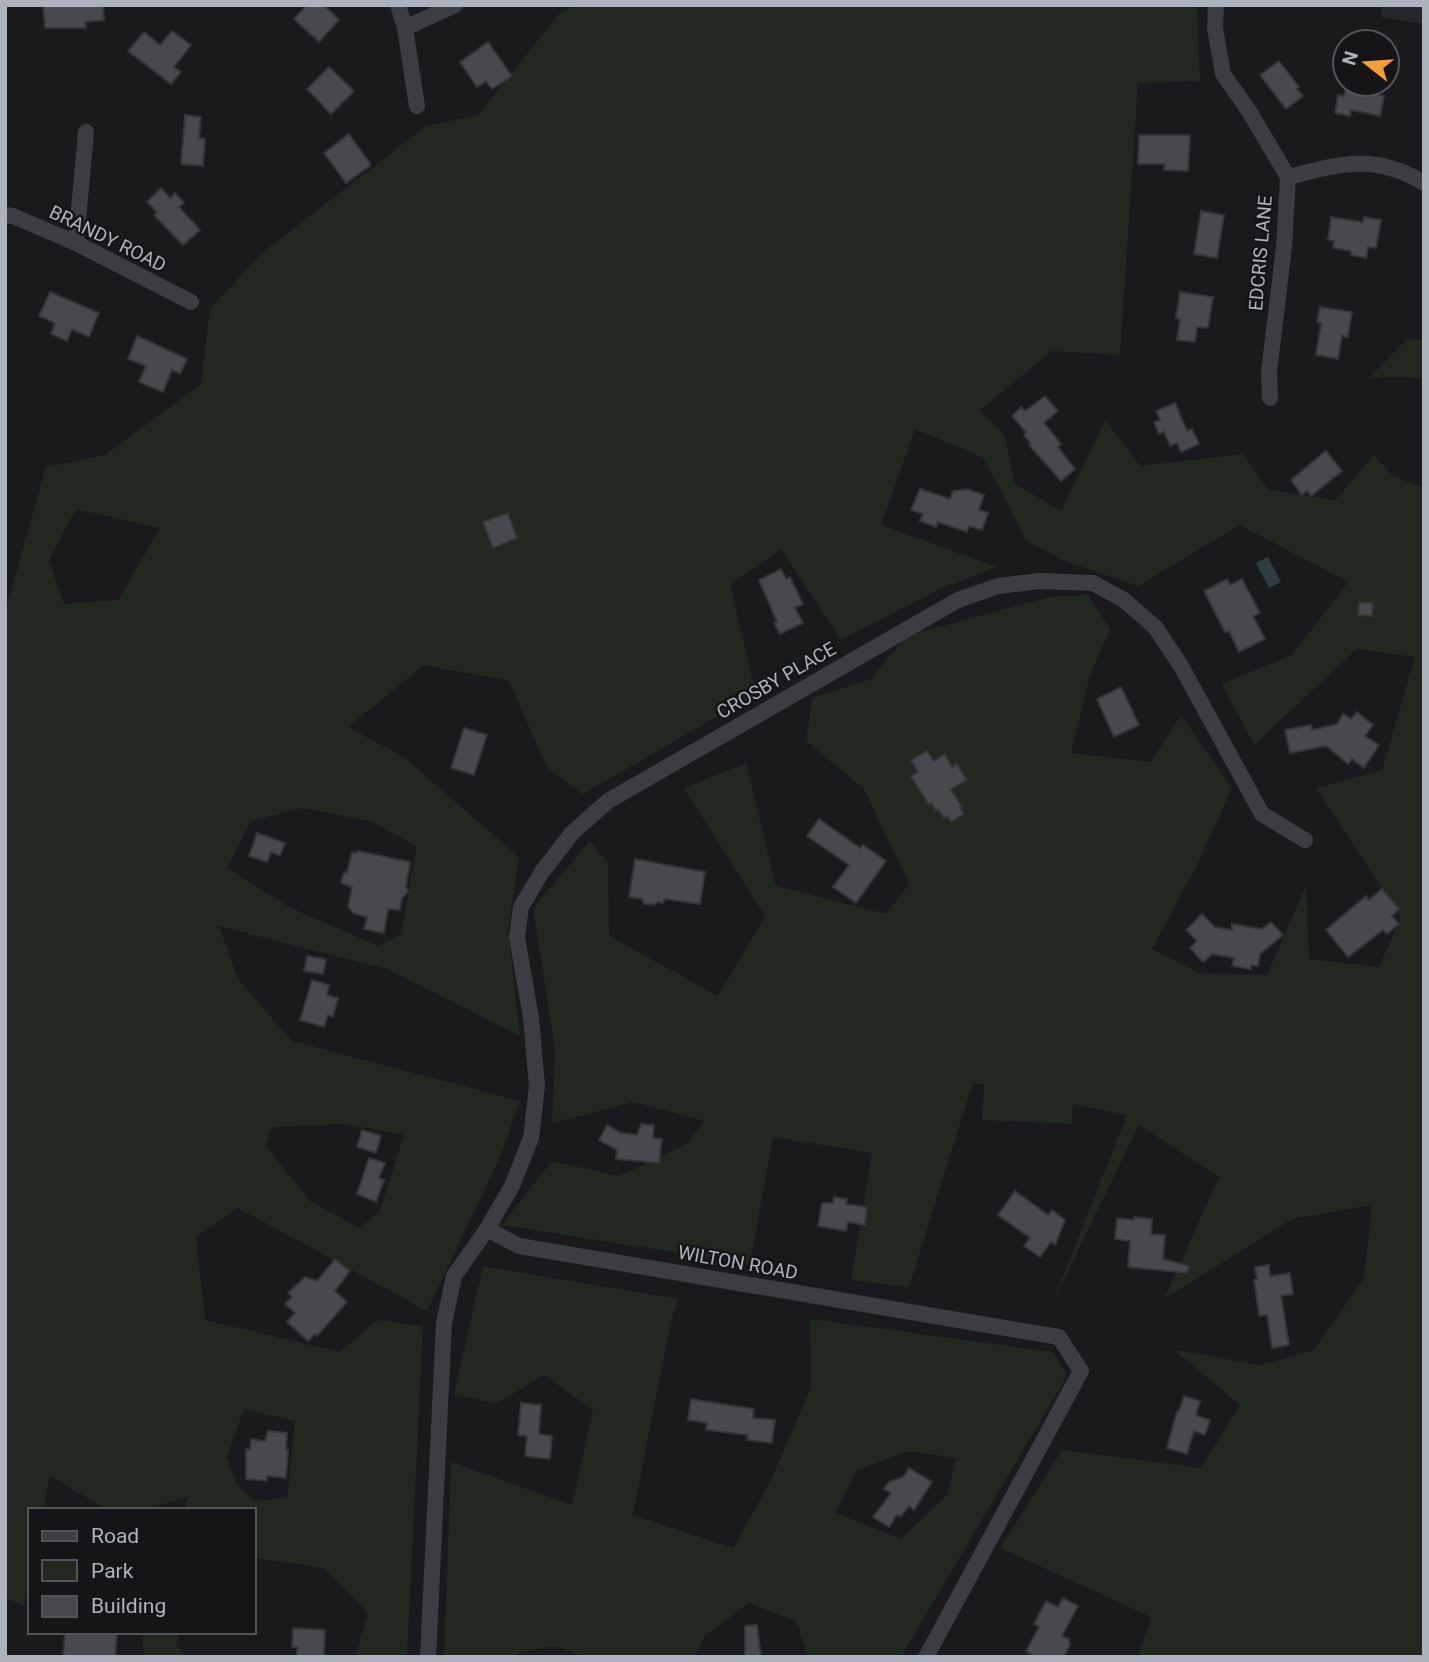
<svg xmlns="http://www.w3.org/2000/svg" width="1429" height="1662" viewBox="0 0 1429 1662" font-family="Roboto,sans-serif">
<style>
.built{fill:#26272a}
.green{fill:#202820;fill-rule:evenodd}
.water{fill:#303c41}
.building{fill:#47494d;stroke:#343539;stroke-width:2}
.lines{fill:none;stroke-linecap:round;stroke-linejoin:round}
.minor{stroke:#3b3d42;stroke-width:16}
.labels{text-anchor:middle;stroke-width:5;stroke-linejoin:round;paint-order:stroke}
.street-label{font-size:19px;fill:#adb3bc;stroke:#151518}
</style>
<rect width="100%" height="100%" fill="#1a1a1d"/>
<polygon class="built" points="1382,5 1424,5 1424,24 1381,17"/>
<g class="green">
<path d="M576,5h621l3,76 -62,2 -18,272 -68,-4 -72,59 25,26 10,48 46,27 44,-91 35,46 103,-12 25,36 67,10 39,-45 19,21 31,12v1169h-286l13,-40 -151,-69 62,-98 139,18 39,-63 -66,-55 87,15 53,-15 50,-72 8,-73 -80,14 -128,80 55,-122 -80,-52 -88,181 76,-191 -54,-11 -1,20 -90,-4 2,-35 -11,-3 -64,205 -58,-7 21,-127 -99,-16 -23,127 -249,-39 51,-64 67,15 68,-32 17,-23 -70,-19 -82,21 3,-74 -22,-141 57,-67 18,22 1,73 109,60 47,-80 -81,-128 62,-25 30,123 110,28 23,-30 -45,-95 -58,-48 6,-43 59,-19 35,-43 143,-39 39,-2 22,34 -20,46 -19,78 80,9 30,-47 51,73 -35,77 -45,84 47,24 68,2 39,-90 3,74 70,8 22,-50 -85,-129 66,-18 33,-113 -58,-8 -103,96 -32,-61 70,-29 56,-73 -108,-57 -102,61 -71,-24 -41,-21 -42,-83 -69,-29 -34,96 116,42 -53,20 -103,53 -60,-91 -51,36 26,109 -173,100 -36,-26 -38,-87 -85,-16 -76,62 57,31 114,99 -11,74 12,105 -133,-67 -168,-43 19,53 54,62 228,60 -20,56 -73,154 -189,-103 -42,29 9,83 135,32 37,-32 46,6 -16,331h-52l13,-44 -44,-45 -70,-10v-48h-70l4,-13 -45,13h-35l-58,-34 -7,34h-13v67l-6,28 -19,-7v-986l41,-145 59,-12 96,-71 9,-75 52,-56 164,-127 52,-11 81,-101zM76,509l84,19 -42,72 -54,4 -15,-44zM302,808l68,13 47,25 -16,89 -23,11 -87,-38 -64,-40 24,-47zM344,1124l60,11 -24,76 -20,17 -49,-26 -46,-57 7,-18zM244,1409l51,12 -8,77 -32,3 -19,-17 -9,-27z"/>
<polygon points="1407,339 1424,340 1424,378 1370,377"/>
<path d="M483,1266l195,33 -7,21 -38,195 100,33 36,-64 42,-97 -1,-68 243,33 14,24 -166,281h-93l-12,-36 -47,-18 -45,34 -9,20h-110l-29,-11 -38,6 -1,5h-73l7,-195 121,43 21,-95 -49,-35 -48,29 -42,-10zM909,1451l47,7 -9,37 -46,44 -66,-26 21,-42z"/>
<polygon points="142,1632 180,1632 176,1645 187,1657 144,1657"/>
</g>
<polygon class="water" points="1268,557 1281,582 1269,588 1256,563"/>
<g class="building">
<polygon points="43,5 103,5 104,20 85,22 86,28 45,28"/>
<polygon points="307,5 324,5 339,20 319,42 294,19"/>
<polygon points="172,31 191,45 174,67 181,72 171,84 128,51 144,32 160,45"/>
<polygon points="488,42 512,76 492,89 486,81 477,87 460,62"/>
<polygon points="1279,61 1299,87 1297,89 1303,96 1286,109 1260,75"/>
<polygon points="329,67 354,91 331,114 307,89"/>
<polygon points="1346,84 1368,84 1376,87 1375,94 1384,96 1380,116 1351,110 1350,116 1335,113 1338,95 1344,96"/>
<polygon points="185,115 201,117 199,138 205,139 203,166 181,164"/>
<polygon points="349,134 371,165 346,183 324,153"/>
<polygon points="1139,135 1190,135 1188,171 1164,170 1165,164 1138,164"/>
<polygon points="161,188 170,198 175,193 184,203 179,207 200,230 183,245 154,215 157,212 147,202"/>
<polygon points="1201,211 1224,215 1217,258 1194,254"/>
<polygon points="1331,217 1363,222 1364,217 1381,220 1376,248 1368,247 1366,258 1351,255 1351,251 1333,248 1334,241 1328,240"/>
<polygon points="50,292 99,313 89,337 72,329 67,341 51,334 55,323 39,316"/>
<polygon points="1180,292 1213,297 1208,328 1197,327 1195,342 1177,340 1180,319 1176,318"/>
<polygon points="1320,307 1352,312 1348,337 1342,336 1338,359 1316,355 1321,323 1317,322"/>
<polygon points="137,336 187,359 180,374 172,370 163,392 139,382 146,366 128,359"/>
<polygon points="1045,396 1058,411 1044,423 1061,444 1058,447 1075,469 1061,481 1029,445 1030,443 1024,435 1026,432 1012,416 1021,407 1025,411"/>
<polygon points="1175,403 1187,431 1192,429 1199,444 1181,452 1177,443 1170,446 1164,432 1159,434 1154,422 1160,420 1156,411"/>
<polygon points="1326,451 1342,471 1311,496 1307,491 1302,495 1291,480"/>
<polygon points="920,489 950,499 953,491 967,489 984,495 979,510 988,513 982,530 969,526 967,532 938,522 936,527 920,521 923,514 911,510"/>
<polygon points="508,513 517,538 493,548 483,522"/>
<polygon points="781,569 786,579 790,577 803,604 795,608 803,623 780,634 774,623 777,622 759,580"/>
<polygon points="1227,579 1230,585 1242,579 1260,613 1253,616 1265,639 1239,652 1229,631 1225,632 1204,591"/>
<polygon points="1359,602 1373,603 1372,616 1358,615"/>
<polygon points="1121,687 1139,725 1114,737 1097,699"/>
<polygon points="1357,712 1373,725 1365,736 1379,745 1364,768 1352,759 1348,764 1326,746 1290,753 1285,730 1311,725 1312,730 1337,724 1343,714 1351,719"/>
<polygon points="464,728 487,735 474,775 451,768"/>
<polygon points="927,751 934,761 945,754 952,767 957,764 967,780 951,789 962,807 960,808 964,814 951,822 947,816 944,818 938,809 936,811 931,803 929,805 911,776 918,772 911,760"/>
<polygon points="819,819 860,848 863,845 886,861 856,903 833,887 849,865 807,836"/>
<polygon points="257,833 285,843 280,856 271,852 267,862 249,856"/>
<polygon points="358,851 410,862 406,886 408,892 402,898 400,910 388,909 384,933 364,929 367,917 353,913 348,907 352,887 341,883 344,872 347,873 352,852 357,853"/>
<polygon points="635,859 705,872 700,904 665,899 663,903 658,902 654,905 644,904 642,899 629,897"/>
<polygon points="1382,889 1399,909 1392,916 1399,924 1387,934 1383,930 1348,957 1326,930 1366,896 1369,900"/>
<polygon points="1202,914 1215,927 1232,930 1232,924 1262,929 1271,922 1283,935 1260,954 1258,966 1251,965 1251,969 1232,966 1234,958 1212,954 1203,962 1190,948 1197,941 1186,930"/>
<polygon points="307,956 326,959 323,974 304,971"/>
<polygon points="312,980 329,985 327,995 338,998 333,1017 328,1015 324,1027 300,1020"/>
<polygon points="641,1124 654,1125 653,1138 662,1139 659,1163 616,1159 617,1150 599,1140 607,1125 621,1133 637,1135"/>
<polygon points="362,1130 381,1136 376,1153 357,1147"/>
<polygon points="369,1158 385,1163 379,1178 384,1180 376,1202 357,1194"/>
<polygon points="1015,1191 1048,1215 1052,1210 1065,1220 1055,1245 1051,1242 1040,1257 1024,1246 1030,1238 998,1215"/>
<polygon points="834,1197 847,1199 846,1204 867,1207 865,1225 848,1222 846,1231 818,1226 822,1203 833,1203"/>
<polygon points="1134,1217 1152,1219 1151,1234 1165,1235 1163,1259 1189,1266 1187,1273 1128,1267 1130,1241 1115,1239 1117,1218 1134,1220"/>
<polygon points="335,1259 350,1271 335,1291 347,1302 317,1336 315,1334 308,1341 287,1322 295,1313 285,1304 292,1297 288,1293 305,1277 317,1281"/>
<polygon points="1269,1265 1270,1276 1290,1273 1293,1294 1281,1296 1289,1345 1272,1348 1267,1315 1259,1316 1254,1280 1257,1279 1255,1267"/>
<polygon points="1184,1396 1200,1401 1196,1415 1210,1420 1205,1435 1194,1431 1187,1454 1167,1448 1177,1411 1179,1411"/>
<polygon points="691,1399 754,1409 753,1418 775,1420 772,1443 747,1440 748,1435 706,1430 707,1423 688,1420"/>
<polygon points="521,1403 541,1405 539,1434 552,1436 550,1459 525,1456 527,1436 518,1435"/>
<polygon points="268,1431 287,1433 286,1450 288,1450 286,1478 267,1476 267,1481 246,1479 246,1449 250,1450 251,1439 265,1441"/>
<polygon points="909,1468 932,1482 914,1510 909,1506 901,1516 897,1515 889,1527 873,1517 891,1493 884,1489 889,1482 903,1477"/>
<polygon points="1063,1598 1078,1606 1062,1636 1069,1639 1070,1645 1064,1657 1036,1657 1026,1651 1039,1627 1034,1624 1046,1601 1058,1607"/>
<polygon points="757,1625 761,1657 745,1657 745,1626"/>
<polygon points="293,1628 325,1630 324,1657 297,1657 297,1647 292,1647"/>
<polygon points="65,1632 117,1632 115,1657 63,1657"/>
</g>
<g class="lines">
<g class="minor">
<polyline points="398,5 405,28 417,106"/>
<polyline points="1216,5 1215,28 1223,74 1249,111 1288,177 1284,247 1269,372 1270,398"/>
<polyline points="405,28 455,5"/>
<path d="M1288,177c52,-13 86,-24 136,6"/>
<polyline points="5,215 13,216 76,243 191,302"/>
<polyline points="76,243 86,132"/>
<polyline points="487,1229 519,1246 1059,1337 1081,1371 926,1657"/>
<polyline points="428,1657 444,1323 454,1276 487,1229 512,1186 531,1138 537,1086 531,1018 517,937 521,907 542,872 572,833 608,801 958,600 998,586 1040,581 1093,583 1124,600 1155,627 1181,666 1262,814 1305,840"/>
</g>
</g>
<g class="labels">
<g class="street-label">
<text transform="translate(108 238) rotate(26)" y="7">BRANDY ROAD</text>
<text transform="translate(1260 253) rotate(-85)" y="7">EDCRIS LANE</text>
<text transform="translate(776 680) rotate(-30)" y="7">CROSBY PLACE</text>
<text transform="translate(738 1262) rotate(10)" y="7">WILTON ROAD</text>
</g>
</g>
<rect width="1429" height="1662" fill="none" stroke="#adb3bc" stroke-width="14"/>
<rect x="28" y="1508" width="228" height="126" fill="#151518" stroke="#52545a" stroke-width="2"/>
<rect x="42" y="1531" width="35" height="10" fill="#3b3d42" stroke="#52545a" stroke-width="2"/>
<text x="91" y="1543" font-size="21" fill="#adb3bc">Road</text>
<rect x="42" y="1560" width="35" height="21" fill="#202820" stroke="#52545a" stroke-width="2"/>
<text x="91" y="1578" font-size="21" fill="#adb3bc">Park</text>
<rect x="42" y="1596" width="35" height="21" fill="#47494d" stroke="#52545a" stroke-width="2"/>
<text x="91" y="1613" font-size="21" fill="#adb3bc">Building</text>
<g transform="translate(1366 63) rotate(287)"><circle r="33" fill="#151518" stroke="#52545a" stroke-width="2"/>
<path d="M0-5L12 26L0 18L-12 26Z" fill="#f29e3d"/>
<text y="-10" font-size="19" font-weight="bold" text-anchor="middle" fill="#adb3bc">N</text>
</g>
</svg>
